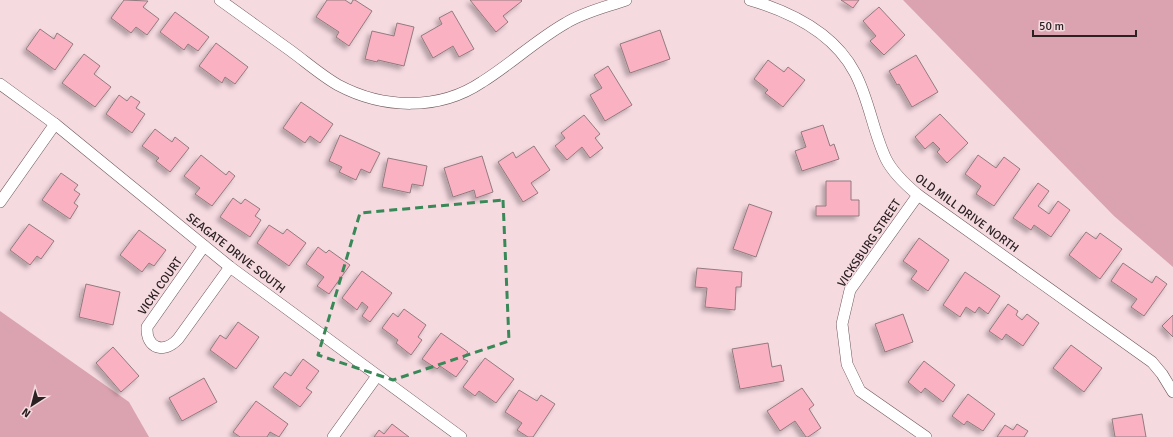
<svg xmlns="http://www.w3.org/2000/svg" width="1173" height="437" viewBox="0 0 1173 437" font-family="Signika,sans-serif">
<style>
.green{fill:#daa3af}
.building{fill:#fab2c3;stroke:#937a80;filter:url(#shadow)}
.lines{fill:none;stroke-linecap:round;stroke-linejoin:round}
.minor-casing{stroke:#6c555a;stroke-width:12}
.minor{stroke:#fff;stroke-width:11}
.marked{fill:none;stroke:#398857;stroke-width:3;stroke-dasharray:8 5;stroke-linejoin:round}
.labels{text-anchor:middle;stroke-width:3;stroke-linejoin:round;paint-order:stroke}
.street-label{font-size:12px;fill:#2b2123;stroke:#f5dae0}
</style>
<defs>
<filter id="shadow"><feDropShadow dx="-3.5" dy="3.5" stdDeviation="2" flood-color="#0004"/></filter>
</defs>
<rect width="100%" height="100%" fill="#f5dae0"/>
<g class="green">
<polygon points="903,0 1173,0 1173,267 1114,216"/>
<polygon points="0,311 129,402 149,437 0,437"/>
</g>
<g class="building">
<polygon points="124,0 148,1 143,7 159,19 147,35 136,27 131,33 111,18"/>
<polygon points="327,0 345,0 351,4 353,0 355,0 372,11 349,46 336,37 339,32 316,17"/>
<polygon points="470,0 521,0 522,1 503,16 508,22 496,32"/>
<polygon points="841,0 859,0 853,8"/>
<polygon points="879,7 905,35 884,55 870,41 876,36 863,21"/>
<polygon points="452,11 474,49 459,57 453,46 433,58 421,36 442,24 439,18"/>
<polygon points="175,12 209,37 198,51 188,44 184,50 160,32"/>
<polygon points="397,23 414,27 404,66 378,60 377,62 365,59 372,31 394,36"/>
<polygon points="40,29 54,39 57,33 73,44 55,70 26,49"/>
<polygon points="660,30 670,59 630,73 620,44"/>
<polygon points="216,43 248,67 235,84 225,77 222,83 199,66"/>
<polygon points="84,54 100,66 94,74 111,87 95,107 62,83"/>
<polygon points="916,55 938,92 912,107 899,84 897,85 889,71"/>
<polygon points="768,60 784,72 788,67 805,80 783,107 765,93 768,90 754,79"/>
<polygon points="608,66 632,105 605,121 590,95 602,88 594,75"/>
<polygon points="119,95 127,101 131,96 140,102 136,108 145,114 132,133 106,114"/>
<polygon points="301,102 333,124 320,143 310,136 305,143 283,128"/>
<polygon points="940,114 968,143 947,163 937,152 940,149 933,142 925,149 915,137"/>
<polygon points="584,115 600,134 595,138 603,148 590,158 582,147 567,160 555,146 565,138 561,133"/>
<polygon points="823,125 830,146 834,144 839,159 802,171 795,151 806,147 801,132"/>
<polygon points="155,129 172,142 175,137 189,148 170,172 156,161 159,158 142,146"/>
<polygon points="340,135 380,153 370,173 361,169 356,180 339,172 342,167 329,161"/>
<polygon points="534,146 550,170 531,183 538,193 523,202 498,162 513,152 516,158"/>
<polygon points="201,155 226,175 229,171 235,176 212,206 195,194 200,188 184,176"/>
<polygon points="978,155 996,168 1004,157 1020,169 994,206 976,194 981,186 965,174"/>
<polygon points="482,156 493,192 476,198 474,190 453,197 444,168"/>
<polygon points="388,158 427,166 423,186 412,184 410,193 382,187"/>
<polygon points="61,173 78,185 74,190 80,194 74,203 78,206 70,219 42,200"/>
<polygon points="826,181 851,181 851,200 859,200 859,216 816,216 816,206 826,206"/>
<polygon points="1038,183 1049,191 1038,206 1049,214 1058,201 1070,210 1051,237 1034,225 1031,230 1013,218"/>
<polygon points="233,198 241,204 245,199 260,209 255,216 261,220 250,237 220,217"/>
<polygon points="749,204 772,212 756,257 733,249"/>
<polygon points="29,224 54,241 41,259 37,256 30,265 10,250"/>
<polygon points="269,225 283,234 287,229 306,243 289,266 257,243"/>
<polygon points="139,230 166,250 154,266 149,263 142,272 120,255"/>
<polygon points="1086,232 1096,239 1100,233 1122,249 1100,279 1069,255"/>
<polygon points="919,238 949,260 928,291 911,279 917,271 903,261"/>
<polygon points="318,247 326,253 329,250 350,265 329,294 317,286 324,277 306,264"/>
<polygon points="1123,263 1152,283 1156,276 1167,284 1144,316 1131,307 1137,299 1111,281"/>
<polygon points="697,268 742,272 741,287 736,287 735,310 705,307 707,288 695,287"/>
<polygon points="362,271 392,293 370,322 362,316 368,307 362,302 357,310 342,298"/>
<polygon points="965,272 1000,296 988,314 979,307 975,313 966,307 960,317 943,305"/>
<polygon points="86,284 120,292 113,325 79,317"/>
<polygon points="1008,304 1018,311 1016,315 1022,320 1027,314 1039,323 1023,346 1006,334 1002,340 989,331"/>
<polygon points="404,309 426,325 418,337 422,340 411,355 396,343 398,340 382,328 393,313 398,317"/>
<polygon points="903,314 913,342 885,352 875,324"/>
<polygon points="1173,315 1173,337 1162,326"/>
<polygon points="238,322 259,337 236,369 210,350 220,335 226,339"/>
<polygon points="441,333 468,352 463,359 468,361 456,377 440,366 437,369 422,359"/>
<polygon points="768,343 772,367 781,365 784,381 740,389 732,349"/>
<polygon points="1071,345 1102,368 1084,392 1053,368"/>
<polygon points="113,347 139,376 121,392 96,363"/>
<polygon points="485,358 514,379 496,403 479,391 475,396 463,387"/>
<polygon points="303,359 319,371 306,388 312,392 300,407 273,387 285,372 291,376"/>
<polygon points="924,361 955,385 943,402 925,388 921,393 908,382"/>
<polygon points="204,378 217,402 182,421 169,398"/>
<polygon points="802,388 814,405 809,409 821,428 808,437 806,437 795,421 780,431 767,411"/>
<polygon points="519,390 537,401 541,395 555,404 533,437 528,437 517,430 522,423 505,412"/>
<polygon points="968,394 995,414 983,431 967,421 964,425 952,416"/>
<polygon points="256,401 288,424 279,437 270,432 267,437 240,437 233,432"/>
<polygon points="1142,414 1146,437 1115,437 1112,419"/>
<polygon points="392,424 409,437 374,437 379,430 384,434"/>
<polygon points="1017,424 1028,431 1024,437 997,437 1005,425 1013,430"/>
</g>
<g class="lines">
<g class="minor-casing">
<g id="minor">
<path d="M220,0c24,17 47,34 71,51 15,11 31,25 47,34 45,24 101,26 144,-3 29,-18 54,-42 84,-59 18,-11 40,-16 60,-23"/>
<path d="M750,0c41,12 84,33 105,73 14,26 18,59 31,86 7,14 20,26 32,36l234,167 10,12 11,18"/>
<polyline points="0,84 55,124 230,267 461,437"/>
<polyline points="918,195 850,290 842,324 847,364 860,391 926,437"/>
<polyline points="0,202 55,124"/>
<path d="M204,246l-57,81c-1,22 17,27 31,12l52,-72"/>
<polyline points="333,437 377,376"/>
</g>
</g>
<use href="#minor" class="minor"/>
</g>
<path class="marked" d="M503,200l6,141 -116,39 -75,-25 42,-142z"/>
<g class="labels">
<g class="street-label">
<text transform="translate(967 213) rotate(36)" y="4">OLD MILL DRIVE NORTH</text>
<text transform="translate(869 243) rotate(-56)" y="4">VICKSBURG STREET</text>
<text transform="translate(236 253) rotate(38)" y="4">SEAGATE DRIVE SOUTH</text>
<text transform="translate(160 286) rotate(-55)" y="4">VICKI COURT</text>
</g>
</g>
<g transform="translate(32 405) rotate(216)" stroke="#f5dae0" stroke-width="3" paint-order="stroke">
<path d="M0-3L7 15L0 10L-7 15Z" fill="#2b2123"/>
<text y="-6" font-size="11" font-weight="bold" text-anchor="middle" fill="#2b2123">N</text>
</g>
<path d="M1033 30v6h103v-6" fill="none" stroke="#2b2123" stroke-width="2"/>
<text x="1039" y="30" font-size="12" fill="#2b2123" stroke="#f5dae0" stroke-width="3" paint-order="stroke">50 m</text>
</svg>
